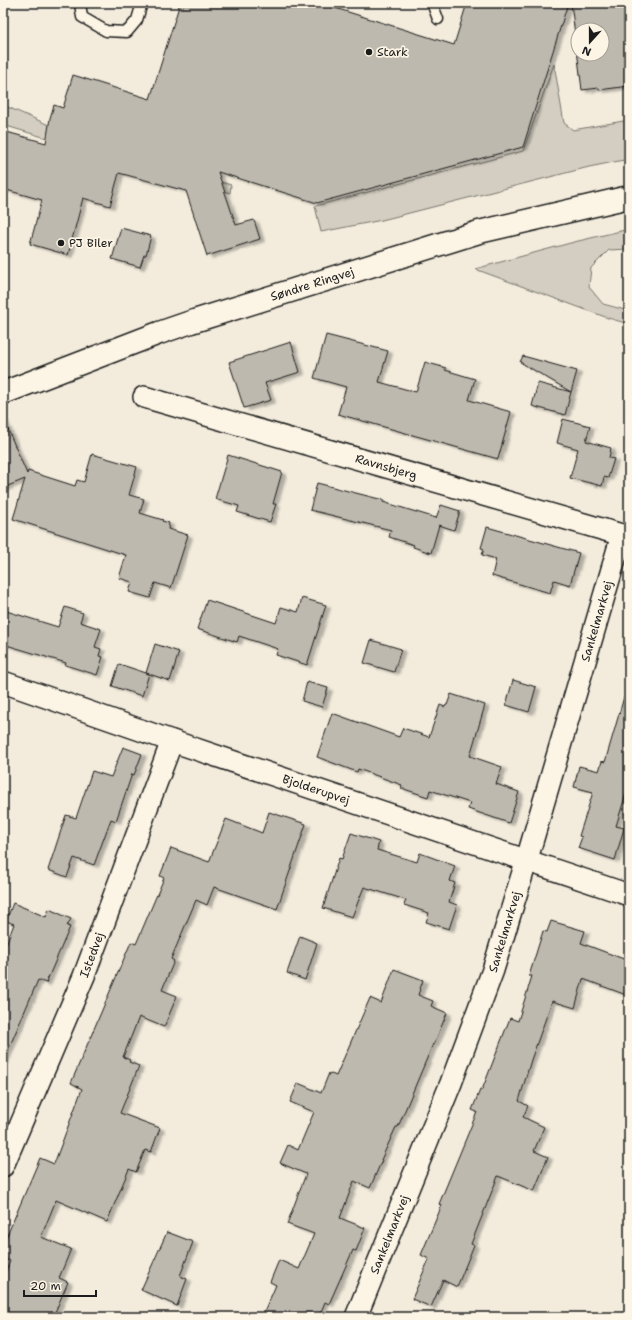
<svg xmlns="http://www.w3.org/2000/svg" width="632" height="1320" viewBox="0 0 632 1320" font-family="'Shantell Sans',sans-serif">
<style>
.green{fill:#d3cec1;stroke:#78756e}
.building{fill:#beb9ae;stroke:#1c1c1c;fill-rule:evenodd;filter:url(#shadow)}
.lines{fill:none;stroke-linecap:round;stroke-linejoin:round}
.lane-casing{stroke:#1c1c1c;stroke-width:13}
.street-casing{stroke:#1c1c1c;stroke-width:24}
.secondary-casing{stroke:#1c1c1c;stroke-width:25}
.lane{stroke:#fcf5e5;stroke-width:10}
.street{stroke:#fcf5e5;stroke-width:21}
.secondary{stroke:#fcf5e5;stroke-width:22}
.poi-dot{fill:#1c1c1c;stroke:#fcf5e5;stroke-width:1.5}
.labels{text-anchor:middle;stroke-width:3.5;stroke-linejoin:round;paint-order:stroke}
.poi-label{font-size:12px;fill:#1c1c1c;stroke:#fcf5e5;text-anchor:start}
.street-label{font-size:12px;fill:#1c1c1c;stroke:#fcf5e5}
</style>
<defs>
<filter id="shadow"><feDropShadow dx="4.5" dy="2.5" stdDeviation="1" flood-color="#0004"/></filter>
</defs>
<rect width="100%" height="100%" fill="#f3ecdd"/>
<filter id="ink" filterUnits="userSpaceOnUse"><feTurbulence type="fractalNoise" baseFrequency=".025" numOctaves="2"/><feDisplacementMap in="SourceGraphic" scale="8" xChannelSelector="R" yChannelSelector="G"/><feConvolveMatrix kernelMatrix="1 2 1 2 8 2 1 2 1" color-interpolation-filters="sRGB"/></filter>
<g filter="url(#ink)">
<g class="green">
<polygon points="554,64 564,123 573,130 629,120 629,159 589,167 382,220 321,232 315,206 523,151"/>
<polygon points="3,105 65,132 139,157 231,185 230,193 3,125"/>
<polygon points="629,229 629,249 609,250 591,268 589,287 603,304 629,311 629,324 608,318 475,269 574,242"/>
</g>
<g class="building">
<polygon points="180,3 319,3 454,45 467,3 568,3 523,147 317,203 218,172 236,225 254,220 260,239 207,256 186,191 119,173 110,206 83,198 68,255 30,244 42,200 3,189 3,131 46,143 50,118 54,105 63,108 73,75 150,99"/>
<path d="M571,3h58v83l-30,4v-2l-17,2zM578,30h24v24h-24z"/>
<polygon points="121,228 151,236 146,255 144,255 140,267 112,259"/>
<polygon points="326,335 388,351 379,382 416,392 425,362 446,368 445,370 475,379 469,400 511,412 498,459 338,414 346,387 314,378"/>
<polygon points="291,342 300,372 265,383 271,400 244,408 229,362"/>
<polygon points="523,356 577,371 571,392 520,362"/>
<polygon points="538,383 571,392 565,415 532,406"/>
<polygon points="3,418 27,474 28,471 75,486 77,480 84,482 92,454 137,467 129,495 144,499 140,513 163,520 162,521 169,523 168,529 188,535 171,588 155,583 150,598 129,592 132,582 119,578 126,555 13,519 25,479 3,488"/>
<polygon points="563,419 590,426 586,441 611,448 609,458 614,459 608,478 604,477 602,486 570,478 578,449 557,443"/>
<polygon points="228,455 282,472 273,504 276,504 270,522 237,512 239,506 215,499"/>
<polygon points="317,483 383,500 383,502 436,518 441,505 460,511 454,530 439,525 431,553 413,547 414,545 389,537 391,530 310,510"/>
<polygon points="487,527 579,553 570,585 554,580 550,593 492,576 496,559 482,555 484,549 481,548"/>
<polygon points="302,598 326,605 307,665 276,655 278,649 239,636 237,642 197,629 207,600 276,623 281,607 298,612"/>
<polygon points="65,607 83,613 80,622 101,629 95,647 101,649 99,656 103,657 97,675 65,665 66,663 3,644 3,610 58,627"/>
<polygon points="371,640 401,649 394,672 364,663"/>
<polygon points="155,644 179,652 170,681 146,673"/>
<polygon points="119,664 149,674 142,696 112,686"/>
<polygon points="513,680 536,687 529,712 506,705"/>
<polygon points="307,682 328,688 322,707 302,701"/>
<polygon points="451,694 485,705 470,756 502,767 496,784 519,792 509,823 468,809 470,803 430,790 428,797 401,788 402,785 358,769 357,772 317,757 332,713 399,737 403,728 429,737 440,705 445,707 446,705 447,705"/>
<polygon points="624,697 629,698 629,784 616,826 624,828 615,860 578,848 582,837 579,836 593,792 574,787 579,766 599,771 602,761 605,762"/>
<polygon points="123,747 142,754 134,775 132,774 116,821 111,819 94,865 74,858 67,877 48,870 66,815 76,818 92,771 111,777"/>
<polygon points="269,812 306,824 277,909 214,887 207,905 196,900 171,959 174,961 162,990 177,996 164,1027 139,1017 123,1057 130,1060 129,1062 139,1066 120,1113 160,1128 151,1152 145,1150 136,1172 129,1169 107,1222 56,1200 41,1237 71,1249 59,1278 68,1282 53,1317 3,1317 3,1279 10,1261 3,1258 3,1245 40,1158 54,1164 82,1089 71,1083 131,942 136,944 164,878 160,876 171,848 209,862 226,819 262,833"/>
<polygon points="351,833 379,842 377,850 417,862 420,853 455,866 450,881 455,883 449,902 457,905 449,929 426,922 429,913 404,905 406,900 364,887 352,917 323,908 339,858 342,859"/>
<polygon points="13,903 46,917 49,909 71,919 67,926 70,927 46,983 38,980 3,1062 3,952 14,924 6,921"/>
<polygon points="551,921 585,931 581,943 629,961 629,996 583,979 575,1008 552,1001 531,1060 519,1101 528,1106 523,1117 544,1127 534,1151 548,1157 534,1191 498,1176 471,1244 474,1245 457,1287 443,1280 431,1307 412,1299 429,1259 421,1255 442,1205 439,1204 477,1112 472,1110 480,1090 482,1090 510,1018 518,1021 532,976 529,976 543,931 547,932"/>
<polygon points="300,936 317,943 305,980 287,973"/>
<polygon points="394,969 423,980 418,995 433,1001 431,1006 447,1013 434,1044 433,1044 398,1127 396,1127 381,1160 382,1160 370,1188 354,1181 340,1218 365,1228 356,1251 353,1250 329,1304 325,1302 319,1317 262,1317 276,1285 270,1282 279,1260 299,1269 314,1234 287,1224 306,1174 280,1163 288,1145 298,1150 314,1112 290,1102 298,1083 321,1093 329,1073 336,1076 370,998 381,1003"/>
<polygon points="167,1232 193,1242 180,1276 187,1279 177,1306 141,1290"/>
</g>
<g class="lines">
<g class="lane-casing">
<g id="lane">
<polyline points="80,3 82,17 106,31 127,32 137,20 142,3"/>
<polyline points="432,3 438,19"/>
</g>
</g>
<g class="street-casing">
<g id="street">
<path id="s1" d="M144,397l485,140"/>
<path id="s2" d="M3,682l169,59 457,154"/>
<path id="s3" d="M3,1166l81,-190 88,-235"/>
<path id="s4" d="M356,1317l95,-234 42,-113 34,-111 95,-324"/>
</g>
</g>
<g class="secondary-casing">
<g id="secondary">
<path id="s5" d="M3,393l156,-60 32,-11 288,-90 150,-35"/>
</g>
</g>
<use href="#lane" class="lane"/>
<use href="#street" class="street"/>
<use href="#secondary" class="secondary"/>
</g>
</g>
<g class="poi-dot">
<circle cx="369" cy="52" r="4"/>
<circle cx="61" cy="243" r="4"/>
</g>
<g class="labels">
<g class="poi-label">
<text x="377" y="56">Stark</text>
<text x="69" y="247">PJ Biler</text>
</g>
<g class="street-label">
<text dy="4" stroke="none"><textPath href="#s5" startOffset="328">Søndre Ringvej</textPath></text>
<text dy="4" stroke="none"><textPath href="#s1" startOffset="252">Ravnsbjerg</textPath></text>
<text dy="4" stroke="none"><textPath href="#s4" startOffset="737">Sankelmarkvej</textPath></text>
<text dy="4" stroke="none"><textPath href="#s2" startOffset="331">Bjolderupvej</textPath></text>
<text dy="4" stroke="none"><textPath href="#s4" startOffset="413">Sankelmarkvej</textPath></text>
<text dy="4" stroke="none"><textPath href="#s3" startOffset="229">Istedvej</textPath></text>
<text dy="4" stroke="none"><textPath href="#s4" startOffset="89">Sankelmarkvej</textPath></text>
</g>
</g>
<rect width="632" height="1320" fill="none" stroke="#fcf5e5" stroke-width="16"/>
<rect x="8" y="8" width="616" height="1304" fill="none" stroke="#1c1c1c" stroke-width="1.5" filter="url(#ink)"/>
<g transform="translate(590 42) rotate(201)"><circle r="19" fill="#fcf5e5" stroke="#a29e95"/>
<path d="M0-3L7 15L0 10L-7 15Z" fill="#1c1c1c"/>
<text y="-6" font-size="11" font-weight="bold" text-anchor="middle" fill="#1c1c1c">N</text>
</g>
<path d="M24 1290v6h72v-6" fill="none" stroke="#1c1c1c" stroke-width="2"/>
<text x="30" y="1290" font-size="12" fill="#1c1c1c" stroke="#fcf5e5" stroke-width="3" paint-order="stroke">20 m</text>
</svg>
